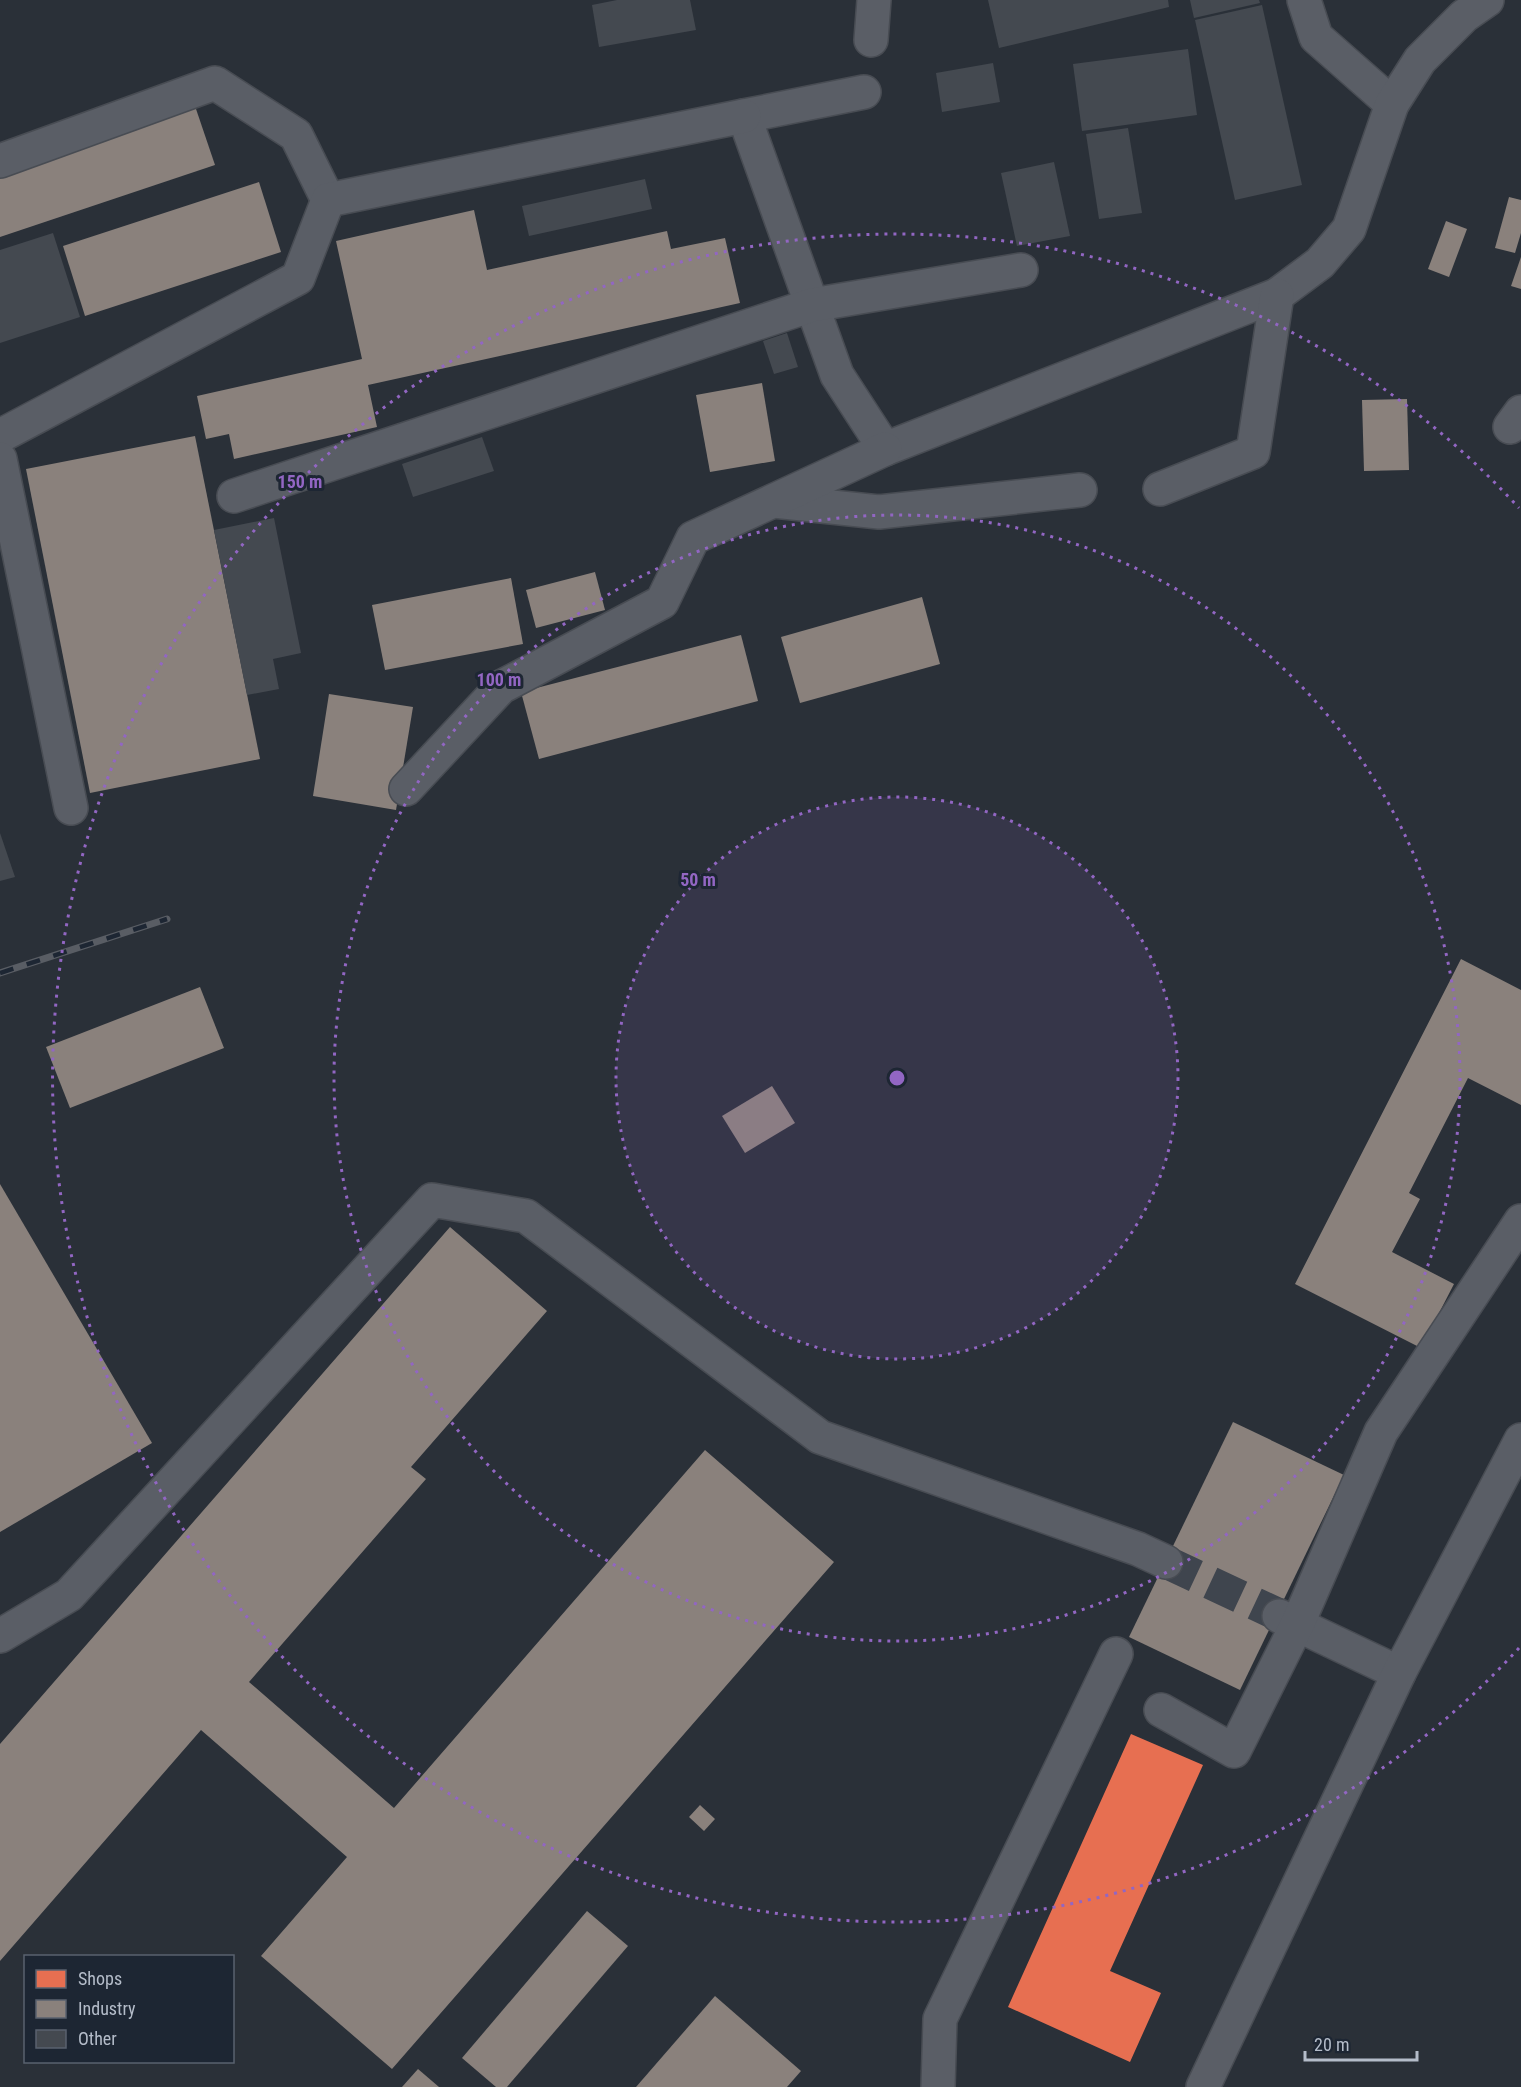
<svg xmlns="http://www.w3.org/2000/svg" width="1521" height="2087" viewBox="0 0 1521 2087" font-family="'Roboto Condensed',sans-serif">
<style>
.shops{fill:#e76f51}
.industry{fill:#8a817c}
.building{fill:#444950}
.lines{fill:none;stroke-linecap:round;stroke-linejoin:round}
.minor-tunnel{stroke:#3f454e;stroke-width:33;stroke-dasharray:33 16;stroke-linecap:butt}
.minor-casing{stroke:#484c53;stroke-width:36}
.minor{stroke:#5a5e66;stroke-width:33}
.rail-casing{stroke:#595d64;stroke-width:7}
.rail{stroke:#1d2633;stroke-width:4.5;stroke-dasharray:14;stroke-linecap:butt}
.ring{fill:none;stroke:#9266c3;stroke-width:3;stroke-dasharray:3 6}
.centre{fill:#9266c3;stroke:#1d2633;stroke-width:3}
.ring-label{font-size:18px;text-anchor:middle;font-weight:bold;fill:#9266c3;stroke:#1d2633;stroke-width:6;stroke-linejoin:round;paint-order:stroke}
</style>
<rect width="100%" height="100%" fill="#2a3038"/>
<polygon class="shops" points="1131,1734 1203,1765 1110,1971 1161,1993 1130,2062 1008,2007"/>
<g class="industry">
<polygon points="195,106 215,165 0,237 0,172"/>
<polygon points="259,182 281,252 85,316 63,246"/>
<polygon points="1509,197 1521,200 1521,233 1515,253 1495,248"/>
<polygon points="474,210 487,270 667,231 671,249 725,238 740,303 368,385 377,427 234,459 229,434 206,439 197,396 362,359 336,241"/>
<polygon points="1446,221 1467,229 1449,277 1428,269"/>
<polygon points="1521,257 1521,289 1511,286"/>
<polygon points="762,383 775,461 710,472 696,395"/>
<polygon points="1407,399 1409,470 1364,471 1362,400"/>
<polygon points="195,436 260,759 90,793 26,469"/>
<polygon points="595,572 605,610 536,628 526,590"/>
<polygon points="511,578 523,644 385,670 372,605"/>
<polygon points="922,597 940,664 800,703 781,637"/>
<polygon points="741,635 758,701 539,759 521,692"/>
<polygon points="329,694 413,707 396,810 313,796"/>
<polygon points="1461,959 1521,990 1521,1105 1468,1078 1409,1193 1420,1199 1392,1252 1454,1284 1421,1348 1295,1284"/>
<polygon points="200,987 224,1048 70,1108 46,1047"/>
<polygon points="772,1086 795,1123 745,1153 722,1116"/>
<polygon points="0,1184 152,1443 0,1532"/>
<polygon points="450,1227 547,1311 411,1467 426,1479 249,1682 394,1808 705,1450 834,1562 392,2069 261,1956 347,1857 201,1730 0,1961 0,1744"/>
<polygon points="1233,1422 1344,1475 1240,1690 1129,1637"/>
<polygon points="700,1805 715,1819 704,1831 689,1817"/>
<polygon points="587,1911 628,1946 507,2087 496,2087 462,2058"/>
<polygon points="715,1996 801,2071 787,2087 636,2087"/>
<polygon points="418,2069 439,2087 402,2087"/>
</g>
<g class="building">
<polygon points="617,0 690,0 696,30 599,47 592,5"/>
<polygon points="988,0 1168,0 1169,7 999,48"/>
<polygon points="1190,0 1259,0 1260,3 1194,18"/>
<polygon points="1262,5 1302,185 1235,200 1195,20"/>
<polygon points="1188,49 1197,115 1082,131 1073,64"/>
<polygon points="993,63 1000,102 942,112 936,73"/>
<polygon points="1128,128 1142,213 1099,219 1086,134"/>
<polygon points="1054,162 1070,236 1017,246 1001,173"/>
<polygon points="645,179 652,209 529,236 522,206"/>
<polygon points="53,233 80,317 0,343 0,250"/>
<polygon points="787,333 798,367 774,374 763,341"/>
<polygon points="482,437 494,471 413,497 402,464"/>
<polygon points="274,518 301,653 273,659 279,689 247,695 214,530"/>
<polygon points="0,833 15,877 0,881"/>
</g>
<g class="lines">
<polyline class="minor-tunnel" points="1166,1562 1277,1614"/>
<g class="minor-casing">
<g id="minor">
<polyline points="1304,0 1316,37 1392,104"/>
<polyline points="871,40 874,0"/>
<polyline points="864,92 744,116 837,375 885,449 1277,295 1320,263 1349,229 1392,104 1420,60 1464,16 1487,0"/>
<polyline points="0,161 215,83 296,135 328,200"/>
<polyline points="1510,427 1521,412"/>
<polyline points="0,436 298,278 328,200 744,116"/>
<polyline points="0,459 71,808"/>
<polyline points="1160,489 1253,452 1277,295"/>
<polyline points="234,496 812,305 1021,270"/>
<polyline points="774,501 879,512 1080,490"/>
<polyline points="406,789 501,687 662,602 693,538 885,449"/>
<polyline points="1279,1616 1399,1673"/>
<polyline points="0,1636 69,1595 432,1200 526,1216 820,1437 1138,1549 1166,1562"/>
<polyline points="1161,1710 1234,1751 1297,1625 1381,1432 1521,1221"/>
<polyline points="938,2087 940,2019 1116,1654"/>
<polyline points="1203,2087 1399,1673 1521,1440"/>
</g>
</g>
<use href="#minor" class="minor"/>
<g class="rail-casing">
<polyline id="rail" points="0,973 167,919"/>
</g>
<use href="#rail" class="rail"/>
</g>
<circle cx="897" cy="1078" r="281" fill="#9266c3" fill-opacity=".12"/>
<g class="ring">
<circle cx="897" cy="1078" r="281"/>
<circle cx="897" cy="1078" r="563"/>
<path d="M1519 1648A844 844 0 1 1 1519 508"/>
</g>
<circle cx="897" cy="1078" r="9" class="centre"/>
<g class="ring-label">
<text x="300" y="488">150 m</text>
<text x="499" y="686">100 m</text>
<text x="698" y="886">50 m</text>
</g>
<rect x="24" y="1955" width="210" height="108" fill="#1d2633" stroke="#59626f" stroke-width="1.5"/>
<rect x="36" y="1970" width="30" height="18" fill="#e76f51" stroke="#59626f" stroke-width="1.5"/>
<text x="78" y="1985" font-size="18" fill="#b4bcc9">Shops</text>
<rect x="36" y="2000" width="30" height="18" fill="#8a817c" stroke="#59626f" stroke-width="1.5"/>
<text x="78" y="2015" font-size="18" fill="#b4bcc9">Industry</text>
<rect x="36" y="2030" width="30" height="18" fill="#444950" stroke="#59626f" stroke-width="1.5"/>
<text x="78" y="2045" font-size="18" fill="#b4bcc9">Other</text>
<path d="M1305 2051v9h112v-9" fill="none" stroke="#b4bcc9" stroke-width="3"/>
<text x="1314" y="2051" font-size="18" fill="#b4bcc9" stroke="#1d2633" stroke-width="4.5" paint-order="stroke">20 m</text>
</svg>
